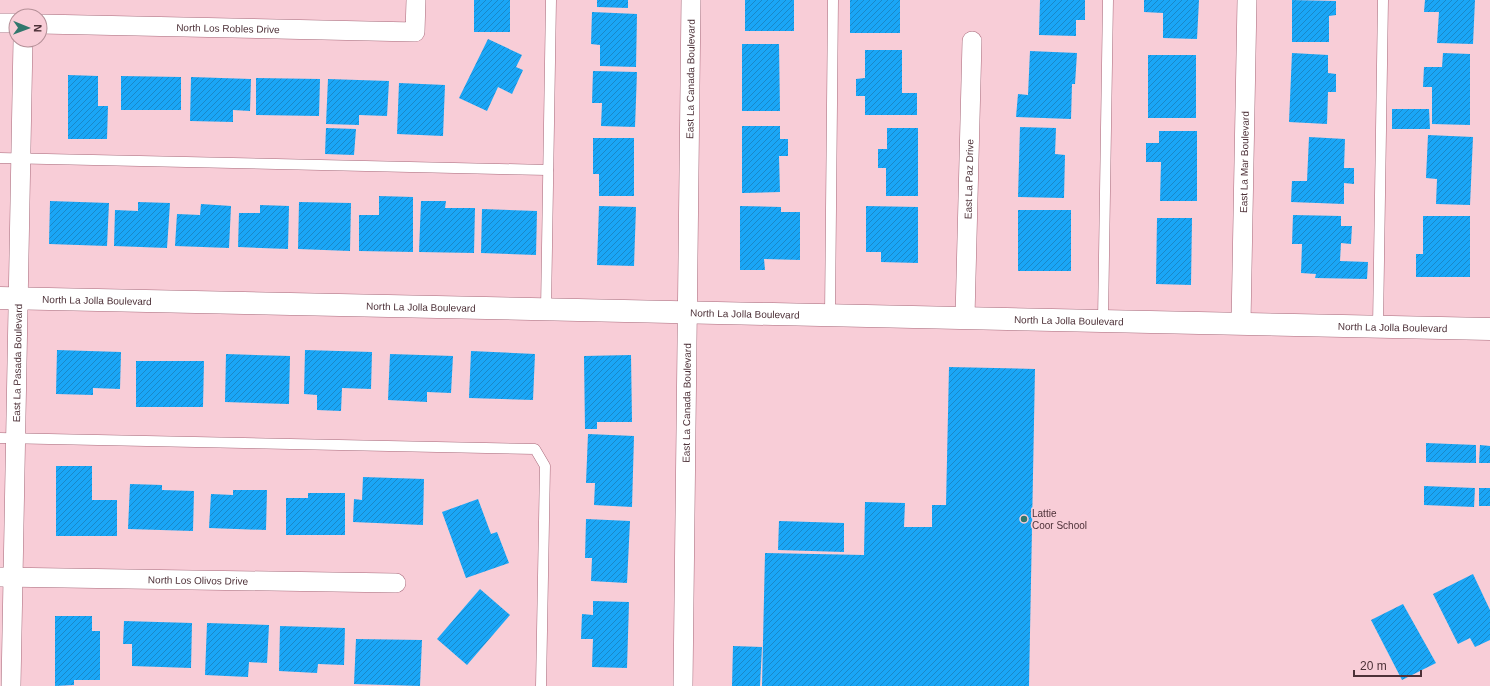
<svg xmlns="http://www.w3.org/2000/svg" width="1490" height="686" viewBox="0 0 1490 686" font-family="Arial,sans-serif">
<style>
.building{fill:url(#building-hatch)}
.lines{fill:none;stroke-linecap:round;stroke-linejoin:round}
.service-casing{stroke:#a7697a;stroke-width:11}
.minor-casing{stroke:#a7697a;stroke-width:20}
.tertiary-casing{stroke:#a7697a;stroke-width:23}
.service{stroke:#fff;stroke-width:10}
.minor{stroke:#fff;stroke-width:19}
.tertiary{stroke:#fff;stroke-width:22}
.poi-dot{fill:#31776d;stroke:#f8cdd7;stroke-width:1.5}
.labels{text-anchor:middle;stroke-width:3.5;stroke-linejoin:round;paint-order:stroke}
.street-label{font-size:10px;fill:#4d3138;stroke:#f8cdd7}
.poi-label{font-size:10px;fill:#4d3138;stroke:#f8cdd7;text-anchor:start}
</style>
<defs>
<pattern id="building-hatch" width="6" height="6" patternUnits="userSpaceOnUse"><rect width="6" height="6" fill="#1aa6f6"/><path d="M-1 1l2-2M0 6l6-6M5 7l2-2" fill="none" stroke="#1988c8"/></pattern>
</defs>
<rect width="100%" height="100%" fill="#f8cdd7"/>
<g class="building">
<rect x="474" y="0" width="36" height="32"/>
<polygon points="597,0 628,0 628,8 597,7"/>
<rect x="745" y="0" width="49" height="31"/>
<rect x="850" y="0" width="50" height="33"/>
<polygon points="1040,0 1085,0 1085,20 1076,20 1076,36 1039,35"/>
<polygon points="1144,0 1199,0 1197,39 1163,38 1163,13 1144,12"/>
<polygon points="1292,0 1336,1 1336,15 1329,16 1329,42 1292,42"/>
<polygon points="1425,0 1475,0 1473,44 1437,43 1439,12 1424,12"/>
<polygon points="592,12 637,14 636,67 600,66 600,45 591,44"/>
<polygon points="488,39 522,55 516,67 523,70 512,94 498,87 487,111 459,98"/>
<polygon points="742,44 779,44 780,111 742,111"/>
<polygon points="865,50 902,50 902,93 917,93 917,115 865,115 865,96 856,96 856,79 865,78"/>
<polygon points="1030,51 1077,53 1075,84 1072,84 1071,119 1016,117 1018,94 1028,95"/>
<polygon points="1292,53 1328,55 1328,73 1336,74 1336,92 1328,92 1327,124 1289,122"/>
<polygon points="1443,53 1470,54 1470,125 1432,124 1432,87 1423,87 1424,67 1442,67"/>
<rect x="1148" y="55" width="48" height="63"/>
<polygon points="593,71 637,72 635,127 601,126 602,103 592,103"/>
<polygon points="68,75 98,76 98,106 108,106 107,139 68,139"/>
<polygon points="121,76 181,77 181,110 121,110"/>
<polygon points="191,77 251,79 250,111 233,110 233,122 190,121"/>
<polygon points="256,78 320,79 319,116 256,115"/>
<polygon points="328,79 389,81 387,116 359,115 359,125 326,124"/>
<polygon points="399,83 445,85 443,136 397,134"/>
<polygon points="1392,109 1429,109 1430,129 1392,129"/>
<polygon points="742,126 780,126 780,139 788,139 788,156 779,156 780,192 742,193"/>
<polygon points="1020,127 1056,128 1055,154 1065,155 1064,198 1018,197"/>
<polygon points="326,128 356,129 354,155 325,154"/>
<polygon points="887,128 918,128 918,196 886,196 886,168 878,168 878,149 887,149"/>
<polygon points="1159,131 1197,131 1197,201 1160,201 1161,162 1146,162 1146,143 1159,143"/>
<polygon points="1428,135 1473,137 1470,205 1436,204 1437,179 1426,178"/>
<polygon points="1309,137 1345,139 1344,168 1354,168 1354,184 1344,183 1344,204 1291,202 1292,181 1307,181"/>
<polygon points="593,138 634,138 634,196 599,196 599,174 593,174"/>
<polygon points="379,196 413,197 413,252 359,251 359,215 379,215"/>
<polygon points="50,201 109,203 107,246 49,244"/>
<polygon points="421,201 446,201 445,208 475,208 474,253 419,252"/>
<polygon points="138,202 170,203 167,248 114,246 115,210 138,211"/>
<polygon points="299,202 351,203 350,251 298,249"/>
<polygon points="201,204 231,206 229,248 175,246 177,214 200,215"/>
<polygon points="260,205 289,206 288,249 238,247 239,213 260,213"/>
<polygon points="599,206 636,207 634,266 597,265"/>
<polygon points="740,206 781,207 781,212 800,212 800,260 764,259 765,270 740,270"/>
<polygon points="866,206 918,207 918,263 881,262 881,252 866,252"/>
<polygon points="482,209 537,211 536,255 481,253"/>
<rect x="1018" y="210" width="53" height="61"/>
<polygon points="1293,215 1341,216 1341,226 1352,226 1351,244 1341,243 1340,261 1368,262 1367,279 1315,278 1316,274 1301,273 1302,244 1292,244"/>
<polygon points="1423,216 1470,216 1470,277 1416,277 1416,254 1423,254"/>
<polygon points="1157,218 1192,218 1191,285 1156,284"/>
<polygon points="57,350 121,352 120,389 93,388 93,395 56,394"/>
<polygon points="305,350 372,352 371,389 342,388 341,411 317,410 317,395 304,394"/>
<polygon points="471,351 535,354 533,400 469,398"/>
<polygon points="226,354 290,356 289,404 225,402"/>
<polygon points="390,354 453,356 451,393 427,392 427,402 388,400"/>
<polygon points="631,355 632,422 597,422 597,429 585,429 584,356"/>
<polygon points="136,361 204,361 203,407 136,407"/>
<polygon points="949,367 1035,369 1029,686 762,686 765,553 864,555 865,502 905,503 904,527 932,527 932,505 946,505"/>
<polygon points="588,434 634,436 632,507 594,505 595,483 586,483"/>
<polygon points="1426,443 1476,445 1476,463 1426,462"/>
<polygon points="1480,445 1490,446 1490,463 1479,463"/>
<polygon points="56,466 92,466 92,500 117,500 117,536 56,536"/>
<polygon points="363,477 424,479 423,525 353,522 354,499 362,500"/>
<polygon points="130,484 162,485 162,490 194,491 193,531 128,529"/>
<polygon points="1424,486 1475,488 1474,507 1424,505"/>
<rect x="1479" y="488" width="11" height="18"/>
<polygon points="233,490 267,490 266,530 209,528 211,494 233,495"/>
<polygon points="308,493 345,493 345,535 286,535 286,498 308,498"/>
<polygon points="478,499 491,534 497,532 509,563 466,578 442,512"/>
<polygon points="586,519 630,521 627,583 591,581 592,558 585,558"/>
<polygon points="779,521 844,523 844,552 778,550"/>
<polygon points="1473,574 1490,610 1490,640 1475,647 1470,638 1458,644 1433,594"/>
<polygon points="480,589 510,615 467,665 437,639"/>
<polygon points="593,601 629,602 627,668 592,667 593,639 581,639 582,614 593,615"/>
<polygon points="1403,604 1436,663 1402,680 1371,620"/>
<polygon points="55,616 92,616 92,631 100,631 100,680 74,680 74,685 55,686"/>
<polygon points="124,621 192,623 191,668 132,666 132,644 123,644"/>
<polygon points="207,623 269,625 267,663 249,662 248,677 205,675"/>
<polygon points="280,626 345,628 344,665 318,664 317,673 279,671"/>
<polygon points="356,639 422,640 420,686 354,684"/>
<polygon points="733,646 762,647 760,686 732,686"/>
</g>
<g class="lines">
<g class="service-casing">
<g id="service">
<polyline points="0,158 548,170"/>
<polyline points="546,309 551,0"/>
<polyline points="830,314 833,0"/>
<polyline points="1103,320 1108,0"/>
<polyline points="1378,326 1383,0"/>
<polyline points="0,438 535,449 545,466 541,686"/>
</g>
</g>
<g class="minor-casing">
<g id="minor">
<polyline points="0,23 16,23"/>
<path id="s1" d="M40,24l375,8 1,-32"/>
<path id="s2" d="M965,317l7,-276"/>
<path id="s3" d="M1241,324l6,-324"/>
<path id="s4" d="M0,577l396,6"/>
<path id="s5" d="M11,686l12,-646"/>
<path id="s6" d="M683,686l8,-686"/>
</g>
</g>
<g class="tertiary-casing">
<g id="tertiary">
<path id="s7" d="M0,298l1490,31"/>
</g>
</g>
<use href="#service" class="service"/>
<use href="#minor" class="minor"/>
<use href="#tertiary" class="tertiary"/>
</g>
<circle class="poi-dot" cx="1024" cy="519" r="4"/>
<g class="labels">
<g class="street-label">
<text dy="4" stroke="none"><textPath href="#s1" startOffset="188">North Los Robles Drive</textPath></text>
<text dy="4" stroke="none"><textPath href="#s6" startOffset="607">East La Canada Boulevard</textPath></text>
<text dy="4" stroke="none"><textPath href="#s3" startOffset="162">East La Mar Boulevard</textPath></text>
<text dy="4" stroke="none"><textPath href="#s2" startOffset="138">East La Paz Drive</textPath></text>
<text dy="4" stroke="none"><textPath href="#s7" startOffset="97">North La Jolla Boulevard</textPath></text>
<text dy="4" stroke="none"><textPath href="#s7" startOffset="421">North La Jolla Boulevard</textPath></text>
<text dy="4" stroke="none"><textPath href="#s7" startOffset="745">North La Jolla Boulevard</textPath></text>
<text dy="4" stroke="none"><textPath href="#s7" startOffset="1069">North La Jolla Boulevard</textPath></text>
<text dy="4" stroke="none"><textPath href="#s7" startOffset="1393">North La Jolla Boulevard</textPath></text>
<text dy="4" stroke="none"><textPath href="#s5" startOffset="323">East La Pasada Boulevard</textPath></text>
<text dy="4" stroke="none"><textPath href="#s6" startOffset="283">East La Canada Boulevard</textPath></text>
<text dy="4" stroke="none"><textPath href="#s4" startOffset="198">North Los Olivos Drive</textPath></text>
</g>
<g class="poi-label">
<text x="1032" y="517">Lattie<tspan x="1032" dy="12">Coor School</tspan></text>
</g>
</g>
<g transform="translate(28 28) rotate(91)"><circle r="19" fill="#f8cdd7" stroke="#b48f97"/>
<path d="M0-3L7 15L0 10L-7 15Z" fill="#31776d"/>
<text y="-6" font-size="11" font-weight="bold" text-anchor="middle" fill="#4d3138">N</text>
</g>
<path d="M1354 670v6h67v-6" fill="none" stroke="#4d3138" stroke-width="2"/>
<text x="1360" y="670" font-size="12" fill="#4d3138" stroke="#f8cdd7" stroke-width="3" paint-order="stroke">20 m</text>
</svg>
